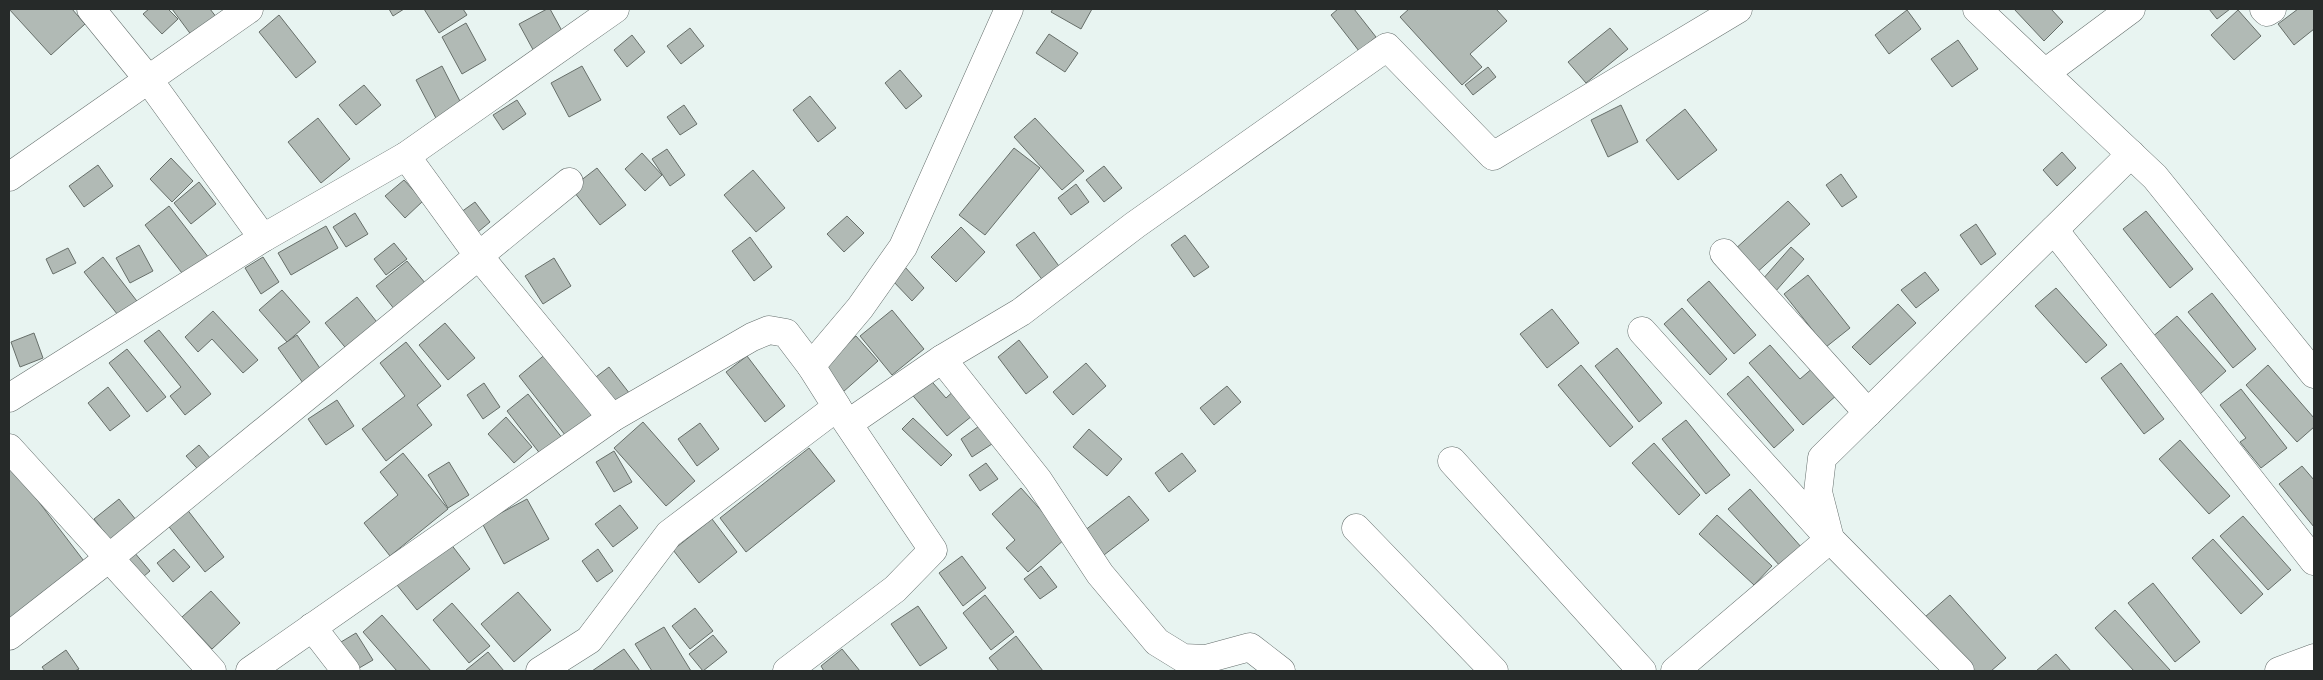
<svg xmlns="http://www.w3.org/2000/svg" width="2323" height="680" viewBox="0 0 2323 680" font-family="Helvetica,sans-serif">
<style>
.building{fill:#b1bab5;stroke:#676f6a}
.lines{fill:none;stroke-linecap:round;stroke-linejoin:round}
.minor-casing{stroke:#646e6c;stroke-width:29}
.minor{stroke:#fff;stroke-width:28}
</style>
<rect width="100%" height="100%" fill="#e8f4f1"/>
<g class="building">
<polygon points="9,9 72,9 85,24 51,55"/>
<polygon points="149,9 168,9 178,19 162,34 143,14"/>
<polygon points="172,9 210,9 217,18 192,36"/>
<polygon points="389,9 404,9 393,16"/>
<polygon points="424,9 463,9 467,15 439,33"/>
<polygon points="547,9 550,9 567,40 537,57 519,24"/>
<polygon points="1053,9 1092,9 1081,29 1051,12"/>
<polygon points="1338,9 1354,9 1376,37 1359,51 1331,15"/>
<polygon points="1409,9 1496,9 1507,21 1470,54 1482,67 1462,85 1400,17"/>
<polygon points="2014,9 2051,9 2063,22 2044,41"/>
<polygon points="2209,9 2230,9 2217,19"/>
<polygon points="2298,9 2314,9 2314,29 2294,45 2278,24"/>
<polygon points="1907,10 1921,29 1889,54 1875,35"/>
<polygon points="2238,10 2261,36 2234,60 2211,35"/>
<polygon points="279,15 316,62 296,78 259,32"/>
<polygon points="466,23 486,60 462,74 442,37"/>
<polygon points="690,28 704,46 681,64 667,46"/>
<polygon points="1610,28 1628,49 1586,83 1568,62"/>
<polygon points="1049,34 1078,53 1065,72 1036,53"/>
<polygon points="632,35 645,52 627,67 614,50"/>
<polygon points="1958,40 1978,69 1952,87 1931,59"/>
<polygon points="442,66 464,109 438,122 416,80"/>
<polygon points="582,66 601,100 569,117 551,83"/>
<polygon points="1488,67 1496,77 1473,95 1465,85"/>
<polygon points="900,70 922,96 906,109 885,83"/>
<polygon points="364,85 381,105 356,125 339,105"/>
<polygon points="810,96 836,128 818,142 793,110"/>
<polygon points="517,100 526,114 503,130 493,115"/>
<polygon points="684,105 697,124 680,135 667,117"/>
<polygon points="1621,105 1638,142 1608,157 1591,120"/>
<polygon points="1685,109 1717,150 1678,180 1646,140"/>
<polygon points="318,118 350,159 321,183 288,142"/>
<polygon points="1035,118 1084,171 1062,190 1014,137"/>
<polygon points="1014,148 1040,168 985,235 959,215"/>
<polygon points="667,149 685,175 670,186 652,159"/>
<polygon points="2062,152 2076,168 2057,186 2043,170"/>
<polygon points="642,153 662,175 645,191 625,169"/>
<polygon points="171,158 193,181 172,202 150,179"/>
<polygon points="98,165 113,186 84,207 69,186"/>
<polygon points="1104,166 1122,188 1104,202 1086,180"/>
<polygon points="597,168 626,205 600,225 571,188"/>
<polygon points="753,170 785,208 756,232 724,195"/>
<polygon points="1841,174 1857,197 1842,207 1826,185"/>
<polygon points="404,180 423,201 405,218 385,196"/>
<polygon points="199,182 216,204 191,224 174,203"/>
<polygon points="1076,184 1089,202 1071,215 1058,198"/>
<polygon points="1788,201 1810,224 1754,275 1733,251"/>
<polygon points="475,202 490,222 473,236 457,215"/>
<polygon points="169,206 209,258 185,277 145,225"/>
<polygon points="2146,211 2193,269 2170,288 2123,229"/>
<polygon points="355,213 368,234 346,247 333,227"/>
<polygon points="847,216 864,233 844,252 827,234"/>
<polygon points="1976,224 1996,254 1981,265 1960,235"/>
<polygon points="326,226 338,248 291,275 278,253"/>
<polygon points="961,227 985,252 956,282 931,257"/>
<polygon points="1034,232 1064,273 1047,286 1016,245"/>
<polygon points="1185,235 1209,267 1194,277 1171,245"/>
<polygon points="750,237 772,267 754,281 732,251"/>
<polygon points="394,243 407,259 386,275 374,259"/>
<polygon points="139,245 153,271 130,283 116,258"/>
<polygon points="1791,247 1804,259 1775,292 1762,280"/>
<polygon points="68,248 76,263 53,274 46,259"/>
<polygon points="103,257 143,309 125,324 84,272"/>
<polygon points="263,257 279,282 261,294 245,268"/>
<polygon points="554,258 571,286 543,304 525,276"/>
<polygon points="407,261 430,289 399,315 376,286"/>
<polygon points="905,267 924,288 912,301 892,280"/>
<polygon points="1925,272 1939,290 1916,308 1901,290"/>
<polygon points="1808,275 1850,328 1826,347 1784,294"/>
<polygon points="1709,281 1756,335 1734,354 1687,300"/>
<polygon points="2056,288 2107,345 2086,363 2035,306"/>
<polygon points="282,290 310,322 287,342 259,310"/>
<polygon points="2212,293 2256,349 2233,368 2188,312"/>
<polygon points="357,297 380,326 349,352 325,323"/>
<polygon points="1898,304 1916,323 1870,365 1852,347"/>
<polygon points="1682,308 1727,359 1710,375 1664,324"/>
<polygon points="1552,309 1579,343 1547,368 1520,334"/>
<polygon points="892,310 924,349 892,375 860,336"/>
<polygon points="213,311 258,360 243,373 212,339 198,352 185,337"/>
<polygon points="2177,316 2226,371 2200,394 2151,338"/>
<polygon points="445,323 475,358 448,380 419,345"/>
<polygon points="159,330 211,394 185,415 170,396 181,387 144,341"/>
<polygon points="34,333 43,358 20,367 11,342"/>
<polygon points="297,335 326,377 308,390 278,348"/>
<polygon points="856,336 878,361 843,392 821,367"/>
<polygon points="1019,340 1048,377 1026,394 998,357"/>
<polygon points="406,342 441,386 417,405 432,425 386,461 362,429 405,396 380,363"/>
<polygon points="1770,345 1800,379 1814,367 1838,394 1803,425 1749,363"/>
<polygon points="1617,348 1662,403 1639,422 1595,366"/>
<polygon points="127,349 166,397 147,412 109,363"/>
<polygon points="547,353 598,418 569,440 519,376"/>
<polygon points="747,356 785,406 765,422 726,372"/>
<polygon points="1086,363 1106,386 1073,415 1053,392"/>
<polygon points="2121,363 2164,419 2144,434 2101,378"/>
<polygon points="1581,365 1633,427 1610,447 1558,385"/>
<polygon points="2268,365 2314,418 2314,427 2297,442 2246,385"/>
<polygon points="609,367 630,394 609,410 588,383"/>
<polygon points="927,376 946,398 957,388 977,412 947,436 909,391"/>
<polygon points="1748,376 1794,430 1774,448 1727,394"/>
<polygon points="484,383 500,407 483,419 467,395"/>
<polygon points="1227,386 1241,402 1214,425 1200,408"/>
<polygon points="108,387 130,416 110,431 88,403"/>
<polygon points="2241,389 2287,448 2261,468 2240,442 2246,438 2220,405"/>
<polygon points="528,394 563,439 541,455 507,411"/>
<polygon points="337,400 354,426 326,445 308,419"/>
<polygon points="506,417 532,447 514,463 488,434"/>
<polygon points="913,418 952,455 941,466 902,429"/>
<polygon points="1686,420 1730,475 1706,494 1662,439"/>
<polygon points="643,422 695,481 666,506 614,448"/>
<polygon points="700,423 719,449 697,466 678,439"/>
<polygon points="982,424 995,442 972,457 961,439"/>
<polygon points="1089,429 1122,459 1107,476 1073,447"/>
<polygon points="2180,440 2230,496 2209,514 2159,459"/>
<polygon points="1654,443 1700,495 1679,515 1632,463"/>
<polygon points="199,445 217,466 204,476 186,456"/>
<polygon points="809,448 835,481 746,552 720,518"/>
<polygon points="614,451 632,482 614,492 596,462"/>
<polygon points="403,453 448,509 390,556 364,523 398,495 380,472"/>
<polygon points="1182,453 1196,471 1169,492 1155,473"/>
<polygon points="449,462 469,495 448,508 428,475"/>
<polygon points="986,463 998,479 980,491 969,475"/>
<polygon points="2302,466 2314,480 2314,527 2279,484"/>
<polygon points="13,468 90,569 9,632 9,471"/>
<polygon points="1021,488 1066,538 1028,572 1006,548 1015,540 992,514"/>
<polygon points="1750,489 1802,548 1781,567 1728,509"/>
<polygon points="1129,496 1149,520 1104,555 1084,531"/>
<polygon points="119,499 141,526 116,547 94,519"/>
<polygon points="527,499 549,539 504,564 482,523"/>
<polygon points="620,505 638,528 613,547 595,524"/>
<polygon points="186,508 224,557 205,572 166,523"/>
<polygon points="1717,515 1772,566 1754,585 1699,534"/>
<polygon points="2243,516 2291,570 2268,590 2220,536"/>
<polygon points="712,519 737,552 699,583 673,550"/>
<polygon points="447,539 470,569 417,610 393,580"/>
<polygon points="2213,539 2263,594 2241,614 2192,558"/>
<polygon points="174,549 190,567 173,582 157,563"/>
<polygon points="598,549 613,571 597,582 582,561"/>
<polygon points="134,552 150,571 137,582 121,564"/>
<polygon points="962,556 986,588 963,606 939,573"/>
<polygon points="1041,566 1057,587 1040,599 1024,579"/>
<polygon points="2153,583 2200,642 2175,662 2128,603"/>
<polygon points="211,591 240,623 212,649 182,617"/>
<polygon points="518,592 551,630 514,662 481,624"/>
<polygon points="985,595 1014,632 991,650 963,613"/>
<polygon points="1950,595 2006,658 1991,671 1972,671 1925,617"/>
<polygon points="452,603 490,646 469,663 433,620"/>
<polygon points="918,606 947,648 920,666 891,624"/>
<polygon points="695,608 713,631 690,649 672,626"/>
<polygon points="2115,610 2170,670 2168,671 2134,671 2095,628"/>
<polygon points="382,615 431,671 397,671 363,632"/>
<polygon points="664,627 691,671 652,671 635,644"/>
<polygon points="356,633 373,660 354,671 336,645"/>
<polygon points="713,635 727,652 703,671 689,654"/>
<polygon points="1016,636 1043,671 999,671 989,658"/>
<polygon points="624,649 640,671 592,671"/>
<polygon points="842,649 860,671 824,671 821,666"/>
<polygon points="66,650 79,669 75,671 45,671 42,667"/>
<polygon points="488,652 504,671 467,671 466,670"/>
<polygon points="2056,654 2071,671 2036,671"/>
</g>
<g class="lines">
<g class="minor-casing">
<g id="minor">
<polyline points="91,9 148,79 263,238"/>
<polyline points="1977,9 2155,177 2314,374"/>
<polyline points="2264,9 2267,12 2272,9"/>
<polyline points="2045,73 2131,9"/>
<polyline points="406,156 478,255 612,418"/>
<polyline points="9,177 249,9"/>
<polyline points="2054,230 2314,561"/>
<polyline points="1724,253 1868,413"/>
<polyline points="1642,331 1830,539 1960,671"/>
<polyline points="942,359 1038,480 1100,574 1157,642 1183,658 1206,659 1250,647 1281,671"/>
<polyline points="9,398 263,238 406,156 615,9"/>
<polyline points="849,423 942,359 1021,312 1135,225 1387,47 1493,156 1738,9"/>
<polyline points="9,448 212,671"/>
<polyline points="1452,461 1642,671"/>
<polyline points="1356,528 1494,671"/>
<polyline points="312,627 346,671"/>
<polyline points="9,636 109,558 569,182"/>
<polyline points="250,671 612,418 752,337 769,330 786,333 811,366"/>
<polyline points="540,671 589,640 669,534 837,407 811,366 860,308 903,247 1009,9"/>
<polyline points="787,671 895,589 933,550 838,409"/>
<polyline points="1675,671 1830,539 1818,492 1822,458 2131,154"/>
<polyline points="2279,671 2314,658"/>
</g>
</g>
<use href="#minor" class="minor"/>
</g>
<rect width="2323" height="680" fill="none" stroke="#262a29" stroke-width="20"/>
</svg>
